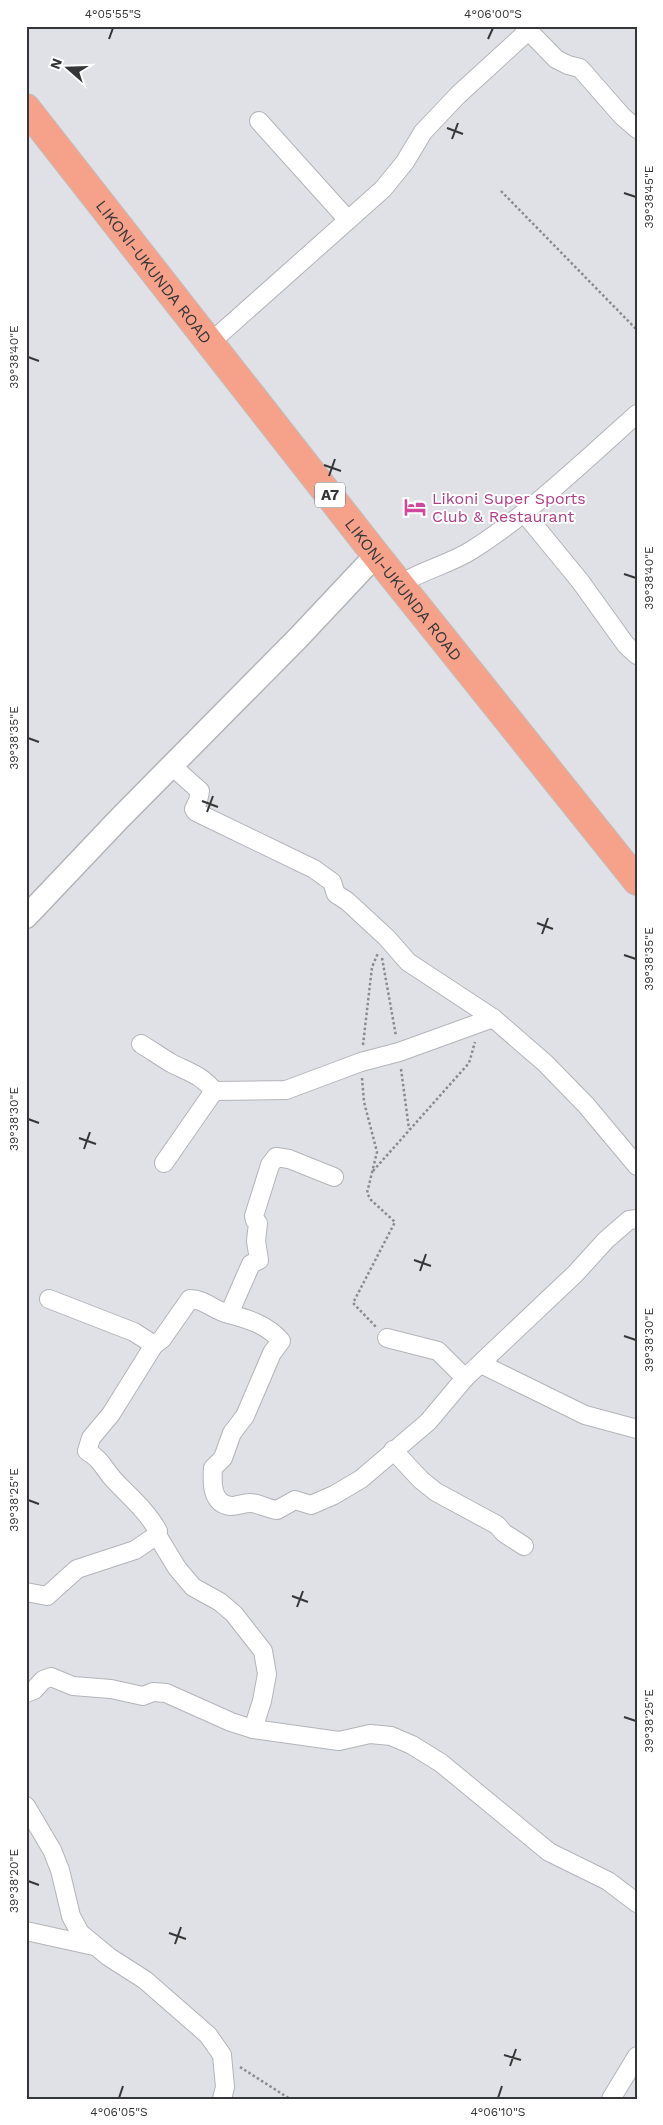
<svg xmlns="http://www.w3.org/2000/svg" width="663" height="2125" viewBox="0 0 663 2125" font-family="'Work Sans',sans-serif">
<style>
.lines{fill:none;stroke-linecap:round;stroke-linejoin:round}
.minor-casing{stroke:#b3b4b9;stroke-width:20}
.tertiary-casing{stroke:#b3b4b9;stroke-width:25}
.trunk-casing{stroke:#bebfbf;stroke-width:30}
.path{stroke:#898a8e;stroke-width:2.5;stroke-dasharray:2.5 2.5;stroke-linecap:butt}
.minor{stroke:#fff;stroke-width:18}
.tertiary{stroke:#fff;stroke-width:22}
.trunk{stroke:#f6a28b;stroke-width:28}
.ticks{fill:none;stroke:#353638;stroke-width:2}
.labels{text-anchor:middle;stroke-width:4;stroke-linejoin:round;paint-order:stroke}
.shield{fill:#fff;stroke:#727274;stroke-width:1}
.shield-label{font-size:15px;font-weight:bold;fill:#353638}
.street-label{font-size:16px;fill:#353638;stroke:#fff}
.hotel-label{font-size:16px;fill:#b23c85;stroke:#fff;text-anchor:start}
.neatline{fill:none;stroke:#353638;stroke-width:2}
.ticks-label{font-size:12px;text-anchor:middle;fill:#353638}
</style>
<rect width="100%" height="100%" fill="#e0e1e6"/>
<g class="lines">
<g class="minor-casing">
<g id="minor">
<polyline points="524,26 556,59 568,65 580,68 622,116 637,129"/>
<polyline points="259,121 348,220"/>
<polyline points="211,342 383,189 405,162 423,132 458,95 528,31"/>
<polyline points="525,514 580,581 626,645 637,655"/>
<path d="M400,584c23,-14 50,-20 72,-34 61,-39 112,-89 165,-136"/>
<polyline points="172,766 200,791 198,801 194,809 196,812 314,869 332,882 336,894 347,901 387,938 408,962 493,1018 545,1063 586,1105 637,1166"/>
<path d="M141,1044c10,6 20,13 30,19 17,9 31,12 43,28"/>
<polyline points="164,1163 214,1091 286,1090 361,1062 399,1052 493,1018"/>
<path d="M49,1299l85,33 20,13 8,-6 28,-40c15,0 24,12 39,15l22,-50 8,-4 -3,-19 2,-18 -3,-3 -1,-4 16,-51 6,-8 13,2 45,18"/>
<path d="M229,1314c19,5 39,11 52,27l-9,12 -27,63 -13,17 -9,25 -10,10c-1,14 -2,36 18,38 6,0 13,-3 19,-3 9,0 17,6 27,7l18,-10 16,5 23,-10 27,-16 67,-57 37,-44 110,-104 31,-34 23,-20 8,-1"/>
<polyline points="387,1338 438,1351 465,1378"/>
<path d="M154,1345l-43,69 -20,24 -4,13c15,9 16,17 27,29 15,16 33,31 44,51l-1,4"/>
<polyline points="481,1364 585,1415 637,1429"/>
<polyline points="393,1450 421,1480 436,1492 497,1525 504,1533 524,1546"/>
<polyline points="26,1592 47,1596 77,1569 135,1550 157,1535 177,1568 193,1587 220,1602 234,1614 263,1651 267,1674 262,1701 253,1729"/>
<polyline points="26,1693 34,1690 43,1680 51,1677 73,1686 111,1689 143,1696 153,1692 166,1693 231,1722 253,1729 339,1741 370,1734 391,1736 412,1745 441,1763 549,1852 608,1881 637,1903"/>
<polyline points="26,1806 52,1850 60,1870 71,1916 80,1933 109,1957 145,1980 208,2035 222,2055 225,2087 222,2099"/>
<polyline points="26,1931 94,1946"/>
<polyline points="611,2099 637,2056"/>
</g>
</g>
<g class="tertiary-casing">
<polyline id="tertiary" points="26,917 119,819 298,638 376,555"/>
</g>
<g class="trunk-casing">
<g id="trunk">
<path id="s1" d="M26,108l350,447 261,326"/>
</g>
</g>
<g class="path">
<polyline points="501,191 637,330"/>
<polyline points="382,958 396,1036"/>
<polyline points="363,1045 372,967 378,953"/>
<polyline points="401,1069 409,1129"/>
<polyline points="362,1078 364,1102 377,1152 367,1193 371,1200 395,1222 353,1303 377,1328"/>
<polyline points="373,1171 469,1063 475,1042"/>
<polyline points="240,2067 290,2099"/>
</g>
<use href="#minor" class="minor"/>
<use href="#tertiary" class="tertiary"/>
<use href="#trunk" class="trunk"/>
</g>
<path class="ticks" d="M109,39l4,-11M488,39l5,-11M447,128l16,6M452,139l6,-16M624,193l12,4M28,357l11,4M324,465l17,6M329,476l6,-17M624,574l12,4M28,738l11,4M202,801l16,6M207,812l6,-16M537,923l16,6M542,934l6,-16M624,955l12,4M28,1119l11,4M79,1138l17,6M84,1149l6,-17M414,1260l17,6M420,1271l6,-17M624,1336l12,4M28,1500l11,4M292,1596l16,6M297,1607l6,-16M624,1717l12,4M28,1881l11,4M169,1933l17,6M175,1944l6,-17M504,2055l17,5M510,2066l6,-17M119,2098l4,-12M498,2098l4,-12"/>
<defs>
<g id="hotel-bare" transform="scale(1.725)"><path d="M-6-4.5h1.5V1H6V5H4.5V3h-9V5H-6ZM-4 0a1.8 1.8 0 1 1 3.6 0ZM.5 0V-2.5h3Q6-2.5 6 0Z" fill="#d1479c" stroke="#fff" stroke-width="2.5" paint-order="stroke"/></g>
</defs>
<g fill-rule="evenodd">
<use href="#hotel-bare" x="415" y="507"/>
</g>
<g class="labels">
<rect class="shield" x="315" y="482.5" width="30" height="25" rx="4"/>
<g class="shield-label">
<text x="330" y="500">A7</text>
</g>
<g class="street-label">
<text dy="6" stroke="none"><textPath href="#s1" startOffset="208">LIKONI-UKUNDA ROAD</textPath></text>
<text dy="6" stroke="none"><textPath href="#s1" startOffset="612">LIKONI-UKUNDA ROAD</textPath></text>
</g>
<g class="hotel-label">
<text x="432" y="504">Likoni Super Sports<tspan x="432" dy="18">Club &amp; Restaurant</tspan></text>
</g>
</g>
<rect width="663" height="2125" fill="none" stroke="#ffffff" stroke-width="55"/>
<g transform="translate(68 68) rotate(290)" stroke="#ffffff" stroke-width="4" paint-order="stroke">
<path d="M0-4L9 19L0 12L-9 19Z" fill="#353638"/>
<text y="-8" font-size="14" font-weight="bold" text-anchor="middle" fill="#353638">N</text>
</g>
<rect x="28" y="28" width="608" height="2070" class="neatline"/>
<g class="ticks-label">
<text x="113" y="18">4°05'55"S</text>
<text x="493" y="18">4°06'00"S</text>
<text transform="translate(649 197) rotate(-90)" y="4">39°38'45"E</text>
<text transform="translate(14 357) rotate(-90)" y="4">39°38'40"E</text>
<text transform="translate(649 578) rotate(-90)" y="4">39°38'40"E</text>
<text transform="translate(14 738) rotate(-90)" y="4">39°38'35"E</text>
<text transform="translate(649 959) rotate(-90)" y="4">39°38'35"E</text>
<text transform="translate(14 1119) rotate(-90)" y="4">39°38'30"E</text>
<text transform="translate(649 1340) rotate(-90)" y="4">39°38'30"E</text>
<text transform="translate(14 1500) rotate(-90)" y="4">39°38'25"E</text>
<text transform="translate(649 1721) rotate(-90)" y="4">39°38'25"E</text>
<text transform="translate(14 1881) rotate(-90)" y="4">39°38'20"E</text>
<text x="119" y="2116">4°06'05"S</text>
<text x="498" y="2116">4°06'10"S</text>
</g>
</svg>
